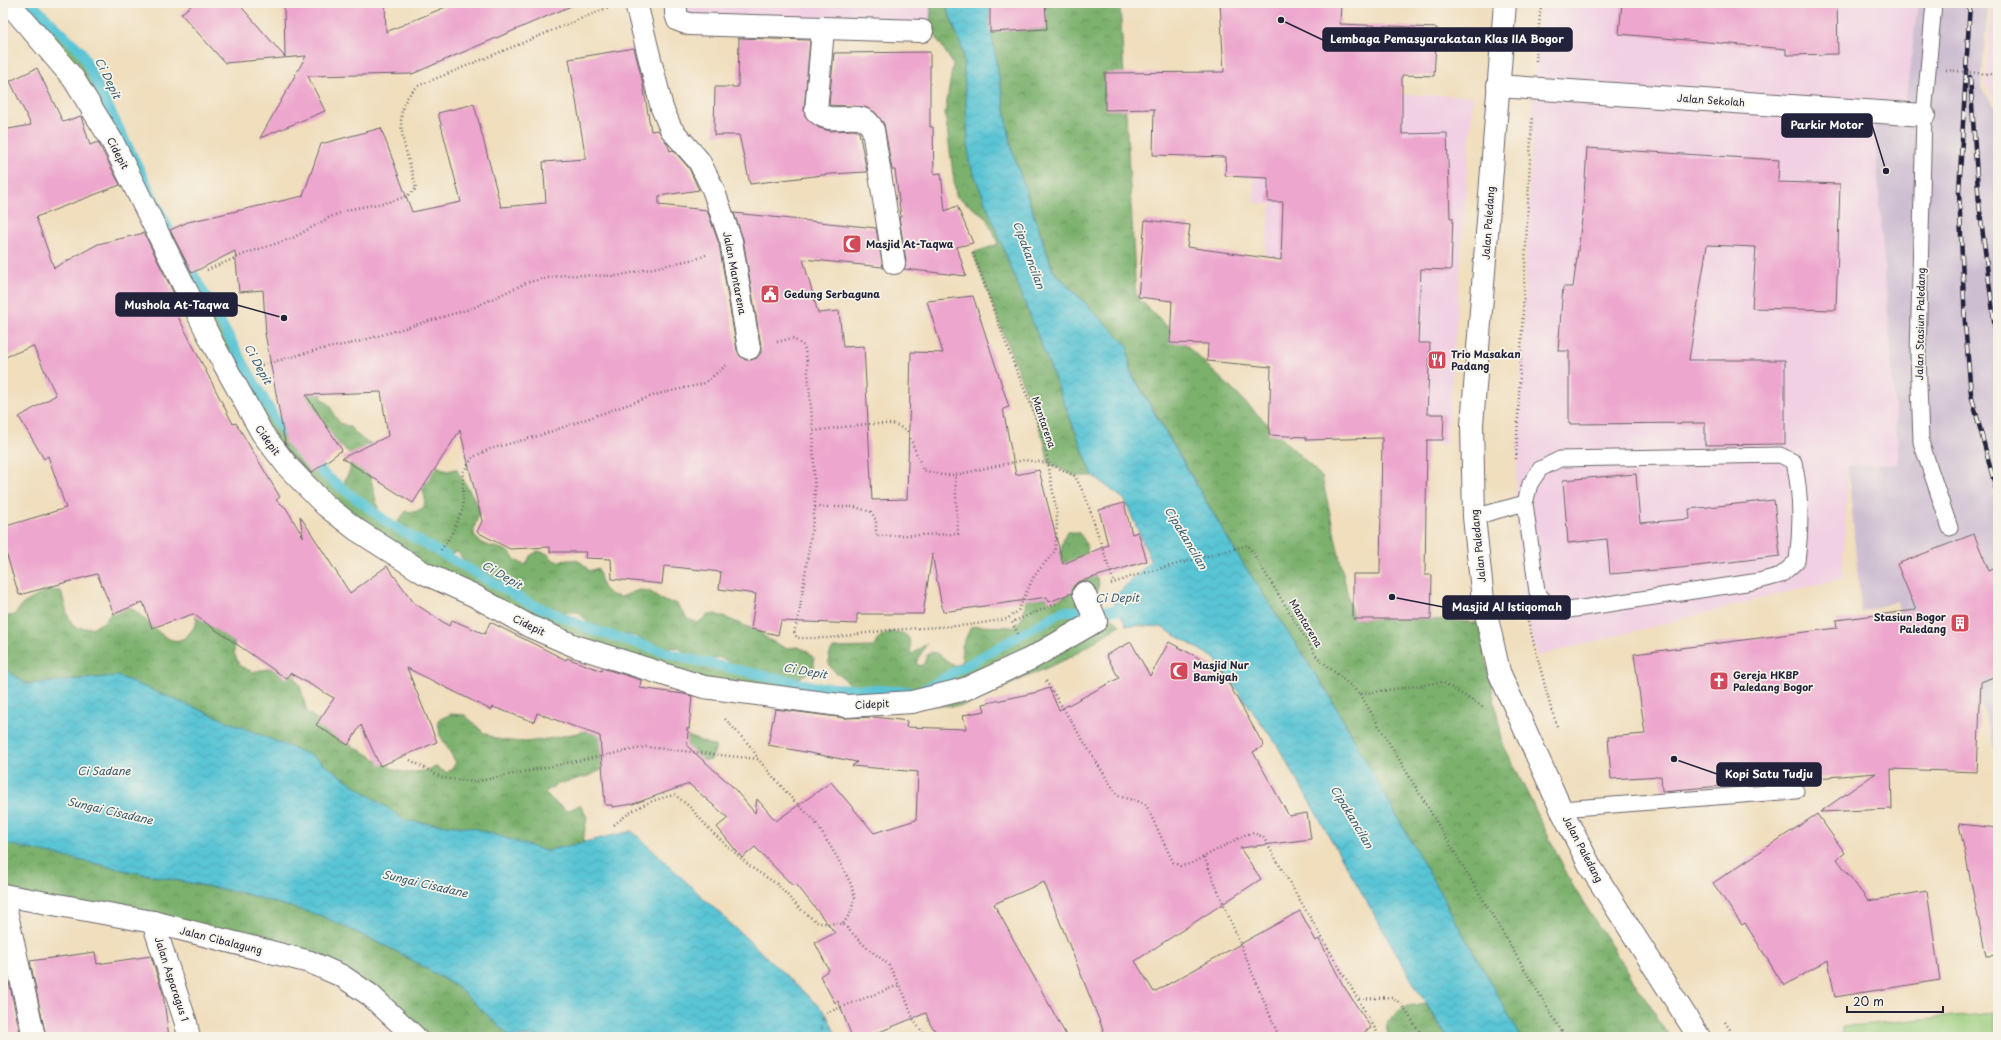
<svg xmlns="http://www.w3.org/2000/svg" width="2001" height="1040" viewBox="0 0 2001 1040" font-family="'Playpen Sans',sans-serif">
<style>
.built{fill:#f1d0e3}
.industrial{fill:#cebed1}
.forest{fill:url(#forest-crowns);stroke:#4f6a54;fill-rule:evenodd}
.garden{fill:#9bce7e;stroke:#5e785c}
.water{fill:url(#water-waves);stroke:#3e7388}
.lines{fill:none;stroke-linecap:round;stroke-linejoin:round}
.stream{stroke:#59c4d4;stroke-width:10}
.ferry{stroke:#355b71;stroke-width:1;stroke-dasharray:5 4;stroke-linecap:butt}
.building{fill:#eda6cd}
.service-casing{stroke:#6a6468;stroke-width:17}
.minor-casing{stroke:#6a6468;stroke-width:24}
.tertiary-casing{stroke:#6a6468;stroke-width:24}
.path{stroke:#6a6468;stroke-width:2.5;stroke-dasharray:1 3;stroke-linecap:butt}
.service{stroke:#fff;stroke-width:15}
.minor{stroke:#fff;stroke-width:22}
.tertiary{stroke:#fff;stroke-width:22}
.rail-casing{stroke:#22223b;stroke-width:4.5}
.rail{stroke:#f7f3e8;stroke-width:3;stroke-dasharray:9;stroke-linecap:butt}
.path-bridge{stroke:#6a6468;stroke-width:2.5;stroke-dasharray:1 3;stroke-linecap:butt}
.labels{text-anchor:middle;stroke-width:3.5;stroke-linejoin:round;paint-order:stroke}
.street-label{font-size:10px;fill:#22223b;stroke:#f7f3e8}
.poi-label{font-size:10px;font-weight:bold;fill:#22223b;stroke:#f7f3e8;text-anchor:start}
.water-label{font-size:11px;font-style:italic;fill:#355b71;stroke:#f7f3e8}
.leader{fill:none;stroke:#22223b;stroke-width:1.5}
.callout-dot{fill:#22223b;stroke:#f7f3e8;stroke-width:1.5}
.callout{fill:#22223b;stroke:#22223b;stroke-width:1.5}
.callout-label{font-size:11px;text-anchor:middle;font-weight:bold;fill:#fff}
</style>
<defs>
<pattern id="forest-crowns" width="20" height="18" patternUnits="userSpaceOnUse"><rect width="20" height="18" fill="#7cb16d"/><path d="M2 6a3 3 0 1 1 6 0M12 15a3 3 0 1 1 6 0" fill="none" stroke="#65905b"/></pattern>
<pattern id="water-waves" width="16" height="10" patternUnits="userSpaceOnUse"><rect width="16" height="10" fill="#59c4d4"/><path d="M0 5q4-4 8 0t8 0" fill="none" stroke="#4da8b7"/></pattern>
</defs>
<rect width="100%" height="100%" fill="#f7f3e8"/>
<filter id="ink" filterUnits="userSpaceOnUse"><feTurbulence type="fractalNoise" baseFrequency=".025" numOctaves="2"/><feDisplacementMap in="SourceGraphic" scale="8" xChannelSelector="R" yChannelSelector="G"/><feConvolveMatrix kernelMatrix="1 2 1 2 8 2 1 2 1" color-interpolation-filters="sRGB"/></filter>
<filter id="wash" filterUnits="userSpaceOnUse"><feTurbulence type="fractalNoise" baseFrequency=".012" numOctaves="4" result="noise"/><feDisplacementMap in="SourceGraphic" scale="16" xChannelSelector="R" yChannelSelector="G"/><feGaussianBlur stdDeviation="0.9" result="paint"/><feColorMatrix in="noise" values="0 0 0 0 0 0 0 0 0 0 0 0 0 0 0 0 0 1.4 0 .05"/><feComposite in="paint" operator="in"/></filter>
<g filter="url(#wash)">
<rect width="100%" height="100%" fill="#f0debd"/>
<g class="built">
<polygon points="687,3 931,3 930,27 687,17"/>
<polygon points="1541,3 1918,3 1904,113 1873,112 1899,464 1848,466 1842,578 1537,656 1523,602 1515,505 1534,88"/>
<polygon points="1992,3 1998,3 1998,104 1985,86"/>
<polygon points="1250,92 1473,96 1447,444 1390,443 1333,264 1265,255 1271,204 1254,203"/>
</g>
<polygon class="industrial" points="1918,3 1988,3 1981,88 1998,111 1998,757 1979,697 1920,696 1898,601 1861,612 1848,466 1899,464 1873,112 1904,113"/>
<g class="forest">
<path d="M9,3h22l50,48 146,283 51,90 47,51 20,16v-12l5,-8 1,-17 -19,-15 -31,-46 20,1 1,5 8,6 4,10 6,8 10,4 13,13 18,8 -11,27 10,41 14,11 12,-16 9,1 9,-5 1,-9 -8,-30 18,-6 2,4 10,5 9,-2c4,6 22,34 23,40 1,11 -11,21 -1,31 8,8 20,6 29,11 8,6 6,10 19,14l4,-9 8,-5 10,3 7,7c17,0 23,-6 34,10l9,-3 5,19 8,8 10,2 18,-7 10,1 17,11 10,1 12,16 10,4 8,-7 9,-2 9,3 36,15 8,7 17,9 13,-1 10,4 6,8v10l-18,11 -7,1 28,6 38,2c-10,-15 -37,-18 -22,-41l41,-1c2,-4 4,-9 7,-11 6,-5 22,-6 27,1 3,4 2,12 3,18l16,-12 -11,20 4,3 4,-2 3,-9 4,-3c10,1 15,9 23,14l5,-2 3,-4v-14l9,-19 5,-1 36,1c14,-5 11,-21 16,-32 6,-13 23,-26 31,-39 4,-8 3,-16 8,-24h11c12,12 7,19 12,33 2,6 7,12 9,18l-6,25h8l19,17 -51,33 -107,48 -120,-2 -154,-27 -164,-52 -120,-65 -115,-92 -190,-348zM427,542l22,13 9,-3 11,16 26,11 21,16 -93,-51zM578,612l16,16 -39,-16zM626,635l10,1 16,10 28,2 7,9 -72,-21zM718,657l8,3 6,8 -26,-6zM756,672l23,3 6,5 -33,-7z"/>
<polygon points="931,3 947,3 947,8 963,51 969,161 1093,476 1075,476 1048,463 1045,443 973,253 998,244 986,217 956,196 945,113 953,64 930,27"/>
<polygon points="1045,3 1120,3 1136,296 1322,477 1353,619 1431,619 1479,623 1503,744 1574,888 1670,1037 1520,1037 1329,695 1235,551 1131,371 1128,346 1054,271 1012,150 991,32 1046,29"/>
<path d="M47,590l14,1 7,25 6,11c24,4 31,-4 43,-23 4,1 9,2 12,3 22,11 46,60 68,14l-4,-14 41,33v13l6,13 13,6 28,-6 12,8 7,12 7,26 39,30 49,28 13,3 15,-2 13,-4 11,6 9,-10 -16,-28 -2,-15 13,-6 14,1 19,18 13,6 14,2 15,1 27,-4 43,-9 82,3 38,15 -5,13 -96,4 -27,12 -30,8 -13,8 11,11 11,8 13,-6 7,12 -5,31 -87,24 -427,-191 -16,1 -14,3 -15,-3 -20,-9v-56l11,-2 9,-11z"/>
<polygon points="7,842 128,871 242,893 322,916 400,953 457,987 511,1037 415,1037 310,962 3,895 3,843"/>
<polygon points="1425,1003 1447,1037 1388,1037 1386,1024 1403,1007"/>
</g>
<polygon class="garden" points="1994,1012 1997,1037 1843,1037 1842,1027"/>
<g class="water">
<polygon points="947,3 990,3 990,25 1012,150 1053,271 1128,346 1130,371 1235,551 1329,695 1521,1037 1447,1037 1414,984 1277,745 1214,658 1161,627 1126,625 1112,599 1151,561 1125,500 1093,476 969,161 963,51 947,8"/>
<polygon points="3,667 26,684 118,676 314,757 406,821 474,828 546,851 632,831 826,1013 837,1037 511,1037 457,987 400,953 322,916 242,893 128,871 3,843"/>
</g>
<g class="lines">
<g class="stream">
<polyline points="31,3 81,51 173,238 278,424 292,439"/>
<polyline points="309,458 325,475 390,524 527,602 593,630 689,659 817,687 919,692 1063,611 1130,610"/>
</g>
<polyline class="ferry" points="826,1037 826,1013"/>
</g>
<g id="blocks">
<g class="building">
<polygon points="194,3 238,3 285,57 284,3 385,3 386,32 455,3 578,3 412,74 308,76 325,111 260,138 306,56 225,63 181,14"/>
<polygon points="990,3 1045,3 1047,29 990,32"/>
<polygon points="1220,3 1341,3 1340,24 1437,28 1434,76 1402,75 1402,134 1447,133 1450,218 1453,218 1451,270 1421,269 1418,343 1430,343 1427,414 1444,414 1443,440 1427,440 1425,575 1432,575 1431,619 1353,619 1353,574 1380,574 1382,438 1306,440 1306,437 1269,435 1271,367 1207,361 1208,344 1170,343 1172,301 1138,297 1145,220 1190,225 1187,247 1281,260 1283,202 1268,202 1268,178 1225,176 1226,157 1153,155 1154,109 1105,110 1105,73 1224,72"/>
<polygon points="1622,3 1837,3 1838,54 1786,55 1786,49 1619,34"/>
<polygon points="739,38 810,40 804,110 805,116 819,128 830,131 854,130 859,132 867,172 831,174 750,184 739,135 714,135 715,87 738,87"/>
<polygon points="634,48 642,79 651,131 658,130 668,145 670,151 673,150 689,168 699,190 659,196 659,205 707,210 719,244 737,350 740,356 745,360 751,360 757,358 761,353 761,346 743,239 734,213 876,228 883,267 803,259 818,313 839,311 843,347 864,346 872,500 907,499 911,352 943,353 927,301 973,296 1009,407 1003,409 1016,475 1039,470 1063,564 1108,545 1099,510 1124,503 1132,534 1138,532 1147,561 1078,582 1074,586 1072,593 1049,602 1047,597 943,612 932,554 923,614 857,614 857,624 781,621 778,635 751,629 756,594 719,589 721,572 664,566 662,584 612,579 611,559 585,558 586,552 550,552 550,547 510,549 477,532 482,521 460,430 413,503 342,458 388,436 381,392 306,395 342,450 311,473 285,443 265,333 266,334 263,290 239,292 235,251 192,273 170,230 188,222 303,196 321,144 381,128 412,212 461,202 438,113 474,104 501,207 546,203 543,162 586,159 569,59"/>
<polygon points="930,52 930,127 933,127 934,174 941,173 945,211 957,206 973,243 957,247 966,276 904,269 906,261 899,217 901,217 895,170 892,170 884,124 875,112 865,107 829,105 834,53"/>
<polygon points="37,68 63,122 81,116 90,145 98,142 120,185 36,217 54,268 98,244 144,233 175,296 169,299 233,424 236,423 280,497 276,500 286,508 303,537 300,516 350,593 387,566 414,603 449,626 452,620 485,634 490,622 566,660 567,658 602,671 602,668 641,680 640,688 683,694 692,696 689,729 686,729 688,731 687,746 731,785 755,813 757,799 776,821 831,782 874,833 916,820 918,772 852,766 857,762 768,745 775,709 845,718 875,717 907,721 906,727 966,729 963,715 985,711 983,704 1038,692 1049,688 1059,710 1119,678 1106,655 1131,642 1150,676 1169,642 1221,670 1264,746 1253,752 1289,816 1307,813 1311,839 1240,848 1261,879 1135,961 1154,992 1300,911 1316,941 1319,939 1343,985 1371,1028 1356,1037 1106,1037 1044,882 994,904 1067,1037 940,1037 930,1024 926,1013 867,1037 852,1037 838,1001 835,1003 820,976 829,970 815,943 835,933 796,884 793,886 755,847 742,858 717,827 728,818 689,784 633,804 612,807 612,805 605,805 600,736 537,713 534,722 493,707 491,710 407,668 437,742 380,766 361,725 348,745 316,725 334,698 290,673 287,679 193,614 152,628 143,602 114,614 97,574 19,595 3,543 3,527 66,508 48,456 44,459 19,417 56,395 33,346 3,358 3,130 31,125 10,81"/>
<polygon points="1587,148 1779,160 1778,182 1840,184 1836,310 1752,308 1756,247 1707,245 1689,360 1785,360 1785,444 1705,445 1705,423 1569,424 1569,351 1558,351 1563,287 1573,287 1583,212"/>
<polygon points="1636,474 1640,523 1690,519 1689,509 1774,500 1780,556 1680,568 1610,574 1607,539 1568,543 1563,480"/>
<polygon points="1974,534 1989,571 1998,567 1998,675 1981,682 1977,772 1891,769 1892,809 1820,812 1876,773 1662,791 1661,776 1611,779 1608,737 1645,734 1634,654 1837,628 1836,620 1916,610 1897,564"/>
<polygon points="1817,814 1845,853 1837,859 1868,901 1927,891 1940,980 1835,997 1828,960 1784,986 1745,923 1742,925 1713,883"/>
<polygon points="1959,824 1998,828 1998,955 1986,956"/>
<polygon points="95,952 97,964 151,956 163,993 169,1037 46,1037 30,961"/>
<polygon points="5,964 21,1037 3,1037 3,965"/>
</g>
</g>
</g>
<g filter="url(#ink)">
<use href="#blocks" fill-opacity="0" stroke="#6a6468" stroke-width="1"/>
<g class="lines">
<g class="service-casing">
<g id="service">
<polyline points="1934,3 1924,115 1918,354 1921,442 1950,528"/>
<path d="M1474,517l51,-14 12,89 11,13 21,5 190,-29 22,-6 16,-14c4,-31 4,-68 -3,-99l-14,-7 -220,4 -20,10 -10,15 -5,19"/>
<polyline points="1561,809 1796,791"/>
</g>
</g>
<g class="minor-casing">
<g id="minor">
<polyline points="9,3 73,78 112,141 213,344 262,433 289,468 325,505 357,530 424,573 473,595 529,626 575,646 704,687 847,706 912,702 965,689 1032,658 1096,621 1084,593"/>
<polyline points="636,3 662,108 671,129 699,161 713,189 731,241 749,348"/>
<polyline points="676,3 676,14 678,20 689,24 922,31"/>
<path d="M823,29l-7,82c16,18 47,-6 57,19l21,133"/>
<polyline points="1498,86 1924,115"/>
<polyline points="3,895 153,922 310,962 342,976 370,995 415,1037"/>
<polyline points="3,897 34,1037"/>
<polyline points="153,922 186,1023 189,1037"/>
</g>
</g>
<g class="tertiary-casing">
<polyline id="tertiary" points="1505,3 1472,425 1474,517 1483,600 1499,672 1561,809 1591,868 1699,1037"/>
</g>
<g class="path">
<polyline points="1536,61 1541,3"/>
<path d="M973,253c13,35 25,71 39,106 13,35 31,67 36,104l27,13 11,22 28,85"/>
<path d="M207,270l40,-17 46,-15 37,-21 21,-8 42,-8 14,-5 9,-7c-4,-25 -24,-65 -10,-89 2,-5 8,-10 12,-14l191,-79"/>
<polyline points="777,342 792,338 804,346 807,361 813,431 866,424 893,424 907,430 923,470 942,475 955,475 1024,460 1048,463 1056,510 1057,526 1055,551 1034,576 1018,611 1007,619 969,625 889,630 829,638 797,638 794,632 799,615 815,507 813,431"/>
<polyline points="258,366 317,350 354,343 473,308 528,282 563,275 617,276 699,258 706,255"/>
<polyline points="1516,459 1532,116"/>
<polyline points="815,507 855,507 871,512 876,520 876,536 958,534 955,475"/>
<polyline points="441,550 450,537 463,509 463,472 473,457 490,449 538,436 658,394 703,384 728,364"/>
<polyline points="1111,584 1133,576 1248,545 1317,657 1360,694 1442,682 1483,707"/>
<polyline points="1528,621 1550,705 1558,729"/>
<polyline points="1018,634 1012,622 1058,603"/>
<path d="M1046,681l71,114c10,5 20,4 29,10l27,57 7,4 10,-2 55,-29 9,-2 9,4 117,200"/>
<polyline points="1360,694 1565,1037"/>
<polyline points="725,719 752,748 758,759"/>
<polyline points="410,760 443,778 474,782 646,747 758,759 793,800 814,820 837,857 850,882 855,897 851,912 843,924"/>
<path d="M614,825c20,-17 35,-25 61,-30l14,11 22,25 41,37 25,16 23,25 18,14 25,1 22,22 23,18 16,30 10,27 12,16"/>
<polyline points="1204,857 1279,1037"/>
<polyline points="1359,999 1392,997 1401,1004 1423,1037"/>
<polyline points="826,1013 899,985"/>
<polyline points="1725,1022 1735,1037"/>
</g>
<use href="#service" class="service"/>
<use href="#minor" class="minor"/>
<use href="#tertiary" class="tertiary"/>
<g class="rail-casing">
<g id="rail">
<polyline points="1970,3 1959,192 1965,323 1971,394 1998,497"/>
<polyline points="1970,77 1979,204 1998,351"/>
</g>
</g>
<use href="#rail" class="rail"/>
<polyline class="path-bridge" points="1946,70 1998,75"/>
</g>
</g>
<defs>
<g id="mosque-square" transform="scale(1)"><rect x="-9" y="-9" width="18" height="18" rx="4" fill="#d1495b" stroke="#f7f3e8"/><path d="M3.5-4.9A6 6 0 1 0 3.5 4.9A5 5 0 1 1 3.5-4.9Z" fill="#fff"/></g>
<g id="civic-square" transform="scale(1)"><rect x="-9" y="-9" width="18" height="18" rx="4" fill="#d1495b" stroke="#f7f3e8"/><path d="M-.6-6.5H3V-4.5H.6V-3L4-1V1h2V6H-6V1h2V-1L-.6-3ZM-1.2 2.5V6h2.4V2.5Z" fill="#fff"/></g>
<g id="restaurant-square" transform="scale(1)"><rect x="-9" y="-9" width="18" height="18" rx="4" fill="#d1495b" stroke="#f7f3e8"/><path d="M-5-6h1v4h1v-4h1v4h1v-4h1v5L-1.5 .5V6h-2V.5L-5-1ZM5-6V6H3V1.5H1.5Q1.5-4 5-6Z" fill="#fff"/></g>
<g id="building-square" transform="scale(1)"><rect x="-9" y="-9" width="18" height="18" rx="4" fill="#d1495b" stroke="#f7f3e8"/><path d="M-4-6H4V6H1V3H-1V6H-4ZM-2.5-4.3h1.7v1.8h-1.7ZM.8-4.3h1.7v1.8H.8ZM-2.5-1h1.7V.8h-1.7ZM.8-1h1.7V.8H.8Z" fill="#fff"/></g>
<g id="church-square" transform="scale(1)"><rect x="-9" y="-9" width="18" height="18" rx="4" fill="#d1495b" stroke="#f7f3e8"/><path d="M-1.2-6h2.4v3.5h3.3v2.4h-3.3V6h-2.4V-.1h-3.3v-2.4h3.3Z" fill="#fff"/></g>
</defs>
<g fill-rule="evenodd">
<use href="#mosque-square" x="852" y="244"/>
<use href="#civic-square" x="770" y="294"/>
<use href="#restaurant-square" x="1437" y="360"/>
<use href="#building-square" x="1960" y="623"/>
<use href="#mosque-square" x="1179" y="671"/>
<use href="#church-square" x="1719" y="681"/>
</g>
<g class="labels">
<g class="street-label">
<text transform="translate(1711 100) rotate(4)" y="4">Jalan Sekolah</text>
<text transform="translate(118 153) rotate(62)" y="4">Cidepit</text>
<text transform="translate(1488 223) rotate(-86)" y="4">Jalan Paledang</text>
<text transform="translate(735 273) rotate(79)" y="4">Jalan Mantarena</text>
<text transform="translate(1920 324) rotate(-89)" y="4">Jalan Stasiun Paledang</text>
<text transform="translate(1044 422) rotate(71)" y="4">Mantarena</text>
<text transform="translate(268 440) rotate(54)" y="4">Cidepit</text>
<text transform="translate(1478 546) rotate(-96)" y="4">Jalan Paledang</text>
<text transform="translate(1306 623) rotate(59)" y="4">Mantarena</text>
<text transform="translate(529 625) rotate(26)" y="4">Cidepit</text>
<text transform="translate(872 704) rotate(-3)" y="4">Cidepit</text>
<text transform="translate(1583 849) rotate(62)" y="4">Jalan Paledang</text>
<text transform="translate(221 940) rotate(14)" y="4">Jalan Cibalagung</text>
<text transform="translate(172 979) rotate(72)" y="4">Jalan Asparagus 1</text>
</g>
<g class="poi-label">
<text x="866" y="248">Masjid At-Taqwa</text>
<text x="784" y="298">Gedung Serbaguna</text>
<text x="1451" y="358">Trio Masakan<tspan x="1451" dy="12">Padang</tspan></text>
<text x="1946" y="621" text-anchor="end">Stasiun Bogor<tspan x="1946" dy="12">Paledang</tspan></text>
<text x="1193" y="669">Masjid Nur<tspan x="1193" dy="12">Bamiyah</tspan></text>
<text x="1733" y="679">Gereja HKBP<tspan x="1733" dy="12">Paledang Bogor</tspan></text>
</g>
<g class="water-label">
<text transform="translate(108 78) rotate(64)" y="4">Ci Depit</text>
<text transform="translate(1029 255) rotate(70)" y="4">Cipakancilan</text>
<text transform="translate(258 364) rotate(61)" y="4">Ci Depit</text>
<text transform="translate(1186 538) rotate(59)" y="4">Cipakancilan</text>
<text transform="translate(502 575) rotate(30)" y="4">Ci Depit</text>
<text transform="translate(1117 598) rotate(-1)" y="4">Ci Depit</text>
<text transform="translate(805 671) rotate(10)" y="4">Ci Depit</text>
<text x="104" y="775">Ci Sadane</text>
<text transform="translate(110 811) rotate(13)" y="4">Sungai Cisadane</text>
<text transform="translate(1352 817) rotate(59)" y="4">Cipakancilan</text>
<text transform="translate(425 884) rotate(13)" y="4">Sungai Cisadane</text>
</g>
</g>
<path class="leader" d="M1281 20L1323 40M1886 171L1872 125M284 318L237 305M1392 597L1443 607M1674 759L1717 774"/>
<g class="callout-dot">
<circle cx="1281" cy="20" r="4"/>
<circle cx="1886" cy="171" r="4"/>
<circle cx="284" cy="318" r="4"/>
<circle cx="1392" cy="597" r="4"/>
<circle cx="1674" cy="759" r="4"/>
</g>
<g class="callout">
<rect x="1323" y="28" width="249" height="23" rx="4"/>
<rect x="1782" y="114" width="90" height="23" rx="4"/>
<rect x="116" y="293" width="121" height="23" rx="4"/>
<rect x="1443" y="596" width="127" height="23" rx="4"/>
<rect x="1717" y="763" width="104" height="23" rx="4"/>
</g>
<g class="callout-label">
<text x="1447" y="43">Lembaga Pemasyarakatan Klas IIA Bogor</text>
<text x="1827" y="129">Parkir Motor</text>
<text x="177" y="309">Mushola At-Taqwa</text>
<text x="1507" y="611">Masjid Al Istiqomah</text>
<text x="1769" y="778">Kopi Satu Tudju</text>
</g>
<rect width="2001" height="1040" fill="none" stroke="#f7f3e8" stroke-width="16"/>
<path d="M1847 1006v6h96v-6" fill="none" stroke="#22223b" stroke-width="2"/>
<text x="1853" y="1006" font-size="12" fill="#22223b" stroke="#f7f3e8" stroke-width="3" paint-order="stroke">20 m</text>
</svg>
